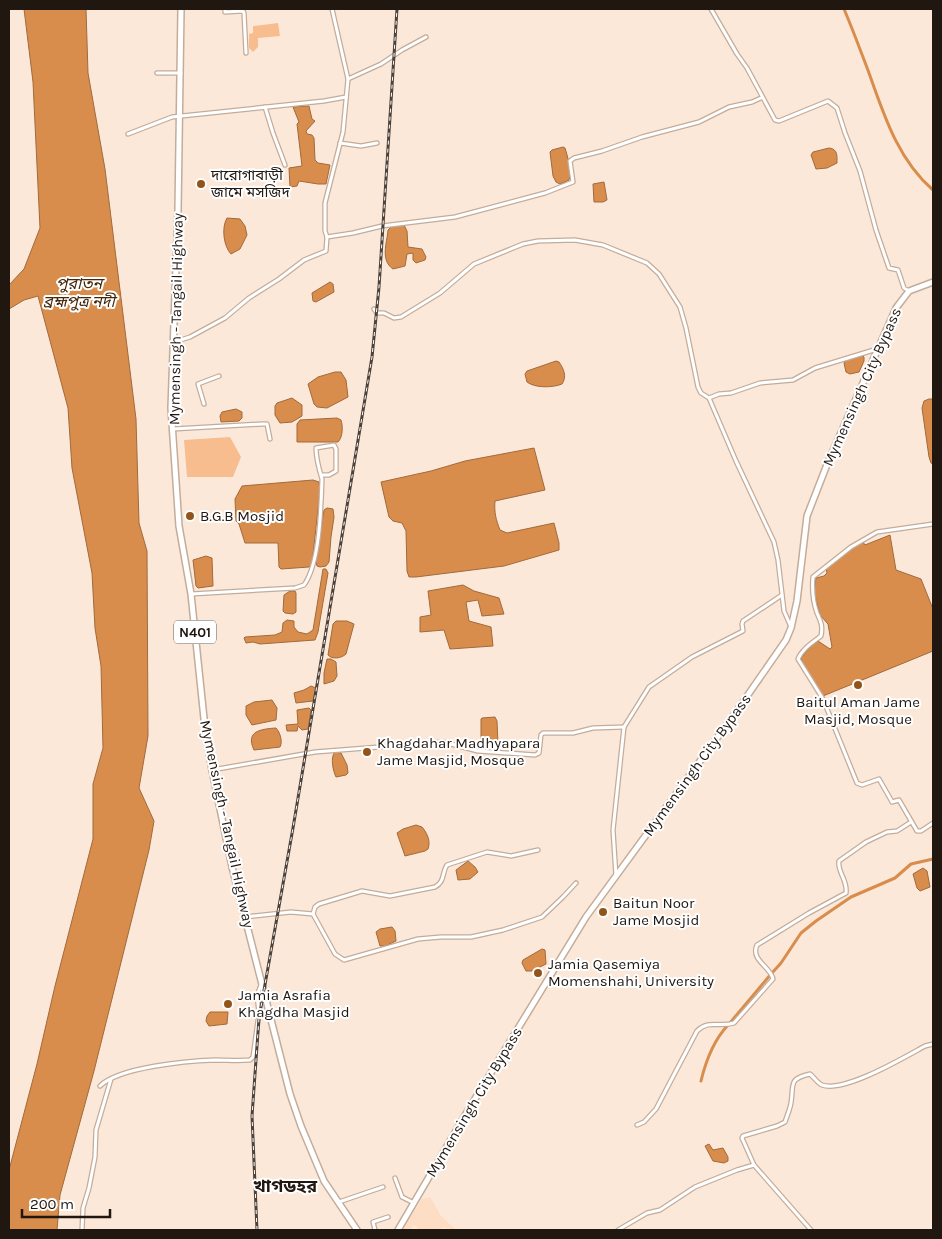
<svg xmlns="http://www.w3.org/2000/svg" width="942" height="1239" viewBox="0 0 942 1239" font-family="Karla,'Noto Sans Bengali',sans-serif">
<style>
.built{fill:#feddc5}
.green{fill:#f8bd8f}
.water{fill:#d88d4d;stroke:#a16a3b}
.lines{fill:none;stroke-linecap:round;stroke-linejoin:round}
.canal{stroke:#d88d4d;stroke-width:3}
.minor-casing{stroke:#c4ac9a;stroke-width:5.5}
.highway-casing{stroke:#c4ac9a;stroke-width:8}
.minor{stroke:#fff;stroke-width:3}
.highway{stroke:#fff;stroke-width:5}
.rail-casing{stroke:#4d4139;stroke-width:3}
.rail{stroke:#fff;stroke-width:1;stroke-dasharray:4;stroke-linecap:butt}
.poi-dot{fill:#925419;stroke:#fff;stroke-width:2}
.labels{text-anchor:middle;stroke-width:4;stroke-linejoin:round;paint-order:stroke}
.shield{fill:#fff;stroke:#635d58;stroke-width:1}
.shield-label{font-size:14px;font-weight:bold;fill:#201711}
.poi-label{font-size:15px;fill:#201711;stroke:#fff;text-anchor:start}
.street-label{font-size:15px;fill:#201711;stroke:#fff}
.water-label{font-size:16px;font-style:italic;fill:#44260a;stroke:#fff}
.quarter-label{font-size:18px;font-weight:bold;fill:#201711;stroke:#fff}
</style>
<rect width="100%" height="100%" fill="#fce8d8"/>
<polygon class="built" points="430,1197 441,1216 456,1230 442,1227 440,1230 415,1230 418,1227 414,1225 410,1230 402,1230 422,1199"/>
<g class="green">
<polygon points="278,23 280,36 258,38 258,47 253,52 249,48 249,34 253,33 253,26"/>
<polygon points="230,437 241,457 233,477 187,477 184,440"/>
</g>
<g class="water">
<polygon points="24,9 86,9 88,73 105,169 136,419 139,523 147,551 148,736 139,788 154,821 149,850 94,1071 60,1195 57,1230 9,1230 9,1170 37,1064 55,986 93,839 93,784 103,748 101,666 95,628 92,573 72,468 68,408 38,296 24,300 9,309 9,285 24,269 40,228 33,82"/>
<polygon points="309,106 312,119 315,121 306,131 307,134 312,135 314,138 315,160 318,163 330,165 326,184 318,184 299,181 297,186 290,187 289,168 302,166 297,124 299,122 293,107"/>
<path d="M563,147l2,1c3,10 7,23 4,32l-9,4 -4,-2 -3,-6 -3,-24 2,-2z"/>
<path d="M829,148c9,1 8,8 8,15l-10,5 -11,1 -5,-14 2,-3z"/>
<polygon points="604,182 607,200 603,202 594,202 593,184"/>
<path d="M227,218l13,1 5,7 2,9 -7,14 -9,5c-7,-7 -10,-26 -4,-36z"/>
<path d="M404,225l3,6 1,16 14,2 4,8 -1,3 -9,3 -3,-3v-7l-6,1 -2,12 -12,3c-13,-9 -6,-26 -5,-39l4,-4z"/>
<polygon points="330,282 333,284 334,292 316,302 313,301 312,293"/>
<polygon points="862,356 864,357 864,361 859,372 850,374 846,372 844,363 846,360"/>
<path d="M556,361l3,1c5,7 8,15 3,22 -10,4 -27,4 -35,-2l-2,-8 2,-3z"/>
<polygon points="335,372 341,372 346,380 348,397 327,408 317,407 314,404 308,384 318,377"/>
<polygon points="292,398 302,405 302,416 292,422 280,423 275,415 275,406 277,403"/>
<polygon points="929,399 933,399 933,464 931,463 929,457 922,408 924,401"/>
<polygon points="236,409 242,412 242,418 239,421 221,422 220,416 222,412"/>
<path d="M337,418l4,2c2,6 2,17 -3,22h-41v-18l3,-4z"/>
<path d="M534,448l11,42 -50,11c-1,11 1,19 5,29l7,3 47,-10 5,20v7l-55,16 -88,11h-7l-2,-6 -1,-40 -4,-8 -9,-2 -4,-4 -8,-35 50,-11 34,-10z"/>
<polygon points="313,480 319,482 320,491 312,564 309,567 281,569 279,567 278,543 245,543 239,524 236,521 235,499 242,486"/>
<polygon points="327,508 333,509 334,517 331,537 329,562 326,566 320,567 317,566 316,561 324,510"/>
<polygon points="890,535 896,570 921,579 933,609 933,651 823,696 803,664 801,658 811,646 818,641 830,649 832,647 828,624 820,615 814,591 816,578 824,576 827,573 826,568 848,550 863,542 865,545"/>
<polygon points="206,556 212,558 213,586 198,588 196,586 193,560"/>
<polygon points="323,569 326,569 328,573 318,632 315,640 260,644 253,642 246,643 244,638 245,637 275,635 282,632 283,623 287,620 294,621 294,627 298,632 307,634 313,630"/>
<polygon points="463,585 474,591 499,598 504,614 482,616 478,600 466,602 469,621 491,627 493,646 450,649 444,630 420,632 420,617 431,615 428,591"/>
<polygon points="290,591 295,591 296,593 296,612 293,614 285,613 283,611 284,595"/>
<path d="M336,621h11l7,3 -8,30c-4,4 -14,6 -18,1l5,-31z"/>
<polygon points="327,659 331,659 336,662 337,676 334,681 324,684 324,673"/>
<polygon points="311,686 316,688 313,701 296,703 294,693 304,690"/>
<polygon points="272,700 277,708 276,720 252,725 246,715 246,706 254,702"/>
<polygon points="309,708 311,710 308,729 302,730 298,726 297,731 287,731 286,725 298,724 297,710"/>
<polygon points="495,717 497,721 498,744 494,746 484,746 481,743 481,719 482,718"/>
<path d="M276,728c4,4 7,14 4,19l-26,3c-9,-19 7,-21 22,-22z"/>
<path d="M335,752l6,1 6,12 1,8 -2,2 -10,2c-3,-6 -6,-20 -1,-25z"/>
<path d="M416,825l6,2c5,6 9,14 6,22l-3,2 -20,5 -8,-23 6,-4z"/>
<polygon points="468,861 475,867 478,872 470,879 458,880 456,870"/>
<polygon points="923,868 927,871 930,887 920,891 917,888 913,874"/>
<polygon points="392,927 395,931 396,941 385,946 380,946 376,932 380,929"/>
<polygon points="542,949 545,950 546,964 532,971 526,971 522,963 523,960"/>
<polygon points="210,1012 228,1012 227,1024 209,1026 206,1021 207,1016"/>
<polygon points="709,1144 713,1150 723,1148 728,1157 728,1161 724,1163 713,1161 705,1146"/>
</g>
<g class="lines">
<g class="canal">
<path d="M844,9c9,21 17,43 25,64 15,42 29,87 64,117"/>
<polyline points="772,973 781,963 801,933 816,921 851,897 895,878 911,864 933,859"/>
<polyline points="729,1024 771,974"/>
<path d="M701,1081c5,-21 12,-40 27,-56"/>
</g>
<g class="minor-casing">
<g id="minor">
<polyline points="225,9 225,12 243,11 244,13 246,53"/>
<polyline points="711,9 737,54 747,68 775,120 779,121 828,101 837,108 845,133 860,171 876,230 889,268 898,270 904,288 909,291"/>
<polyline points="157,73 181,73"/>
<polyline points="348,79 381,64 402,50 426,37"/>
<polyline points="265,107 273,133 285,165"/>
<polyline points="128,134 172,117 324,101 346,97"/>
<polyline points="340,143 361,146 377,143"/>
<polyline points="327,237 325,231 325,203 343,132 348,79 332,9"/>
<polyline points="374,309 377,313 384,313 394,318 401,317 440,293 474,264 523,244 538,241 575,240 603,245 647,263 659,274 680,307 686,328 698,387 701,393 709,398 736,461 774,542 778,560 784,611 791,627"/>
<polyline points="174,342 190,337 225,318 249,298 279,279 304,260 326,251 327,237 353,233 382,226 455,217 545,193 573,182 570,161 574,158 602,151 642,137 699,122 729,107 752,102 761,98"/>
<polyline points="709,398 719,394 731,393 760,383 793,380 815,368 877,349"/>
<polyline points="204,404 198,384 219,376"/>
<polyline points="173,429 262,424 267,424 270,439"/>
<path d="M933,524l-56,8 -26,15 -38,30c-1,11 0,25 4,36 4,9 6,13 4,23 -8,6 -19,13 -23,23l25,40 34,84 5,2 17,-6 12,21 1,2 7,-2 18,31h4l12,-8"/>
<path d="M191,594l104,-6 9,-3c16,-22 17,-78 18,-106 -3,-10 -6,-21 -6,-31l18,-3 2,4v22l-7,4h-8"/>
<polyline points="212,770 315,752 443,742 478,751 535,755 539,753 541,735 543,733 573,733 593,728 624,727"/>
<polyline points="616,876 613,830 624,727 649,687 692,657 743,631 742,624 743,621 782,595"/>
<path d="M313,914l2,-7 4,-3 43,-13 28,5 45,-9c10,-5 7,-15 12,-22l40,-13 24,4 27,-6"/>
<polyline points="245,917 291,912 313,914 335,954 344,960 418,939 441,937 471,937 503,930 542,917 563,897 576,883"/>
<path d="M100,1086c19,-19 87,-25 115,-26 12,0 23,1 35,0l3,-3 6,-44 -2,-18 4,-10"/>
<path d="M637,1125l7,-3 12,-13 41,-78c12,-12 22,-3 37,-8l39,-44c-2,-12 -23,-19 -16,-34l52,-32 37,-20c2,-13 -9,-21 -7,-32l27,-19 21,-10 10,-1 14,-9"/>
<path d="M754,1165l-12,-27 1,-2 34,-10 8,-4c2,-6 5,-13 6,-19 3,-19 -3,-24 19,-29 4,3 7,9 12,11 22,8 81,-27 103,-39l8,-2"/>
<polyline points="395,1178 402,1197 414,1203"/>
<polyline points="339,1202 383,1187"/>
<polyline points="82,1230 83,1208 89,1188 95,1157 96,1130 111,1079"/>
<polyline points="375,1230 373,1222 388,1217"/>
<polyline points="618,1230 647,1213 660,1210 695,1187 737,1170 754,1165 811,1230"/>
</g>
</g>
<g class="highway-casing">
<g id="highway">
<polyline points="181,9 178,210 171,408 179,526 191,594 205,728 212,770 232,867 290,1094 301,1126 324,1181 357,1230"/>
<polyline points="398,1230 467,1112 586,917 736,712 786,640 791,628 797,601 807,516 828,462 896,308 909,291 933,282"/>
</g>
</g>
<use href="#minor" class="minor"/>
<use href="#highway" class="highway"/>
<g class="rail-casing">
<polyline id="rail" points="257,1230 252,1116 259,1018 293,828 372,357 379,287 397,9"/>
</g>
<use href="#rail" class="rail"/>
</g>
<g class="poi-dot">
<circle cx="201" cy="184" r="5"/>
<circle cx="190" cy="516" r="5"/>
<circle cx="858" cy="685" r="5"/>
<circle cx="367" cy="752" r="5"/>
<circle cx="603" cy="912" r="5"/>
<circle cx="538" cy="973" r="5"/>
<circle cx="228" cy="1004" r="5"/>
</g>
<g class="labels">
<rect class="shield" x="174" y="620.5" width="42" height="23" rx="4"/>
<g class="shield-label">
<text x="195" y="637">N401</text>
</g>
<g class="poi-label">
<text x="211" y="180">দারোগাবাড়ী<tspan x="211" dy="17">জামে মসজিদ</tspan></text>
<text x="200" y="521">B.G.B Mosjid</text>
<text x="858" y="707" text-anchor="middle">Baitul Aman Jame<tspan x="858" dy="17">Masjid, Mosque</tspan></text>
<text x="377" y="748">Khagdahar Madhyapara<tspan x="377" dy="17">Jame Masjid, Mosque</tspan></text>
<text x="613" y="908">Baitun Noor<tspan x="613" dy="17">Jame Mosjid</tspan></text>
<text x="548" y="969">Jamia Qasemiya<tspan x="548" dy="17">Momenshahi, University</tspan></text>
<text x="238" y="1000">Jamia Asrafia<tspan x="238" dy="17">Khagdha Masjid</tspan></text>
</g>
<g class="street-label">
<text transform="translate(176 319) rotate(-89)" y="5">Mymensingh - Tangail Highway</text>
<text transform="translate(862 387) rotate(-66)" y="5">Mymensingh City Bypass</text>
<text transform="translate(697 765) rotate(-54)" y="5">Mymensingh City Bypass</text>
<text transform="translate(227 824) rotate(78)" y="5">Mymensingh - Tangail Highway</text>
<text transform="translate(474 1102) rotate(-59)" y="5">Mymensingh City Bypass</text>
</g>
<g class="water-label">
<text x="79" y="289">পুরাতন<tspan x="79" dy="18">ব্রহ্মপুত্র নদী</tspan></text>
</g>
<g class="quarter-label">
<text x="285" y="1192">খাগডহর</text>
</g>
</g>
<rect width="942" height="1239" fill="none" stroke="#201711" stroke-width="20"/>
<path d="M22 1209v8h88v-8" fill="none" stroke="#201711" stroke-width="2.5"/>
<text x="30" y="1209" font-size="15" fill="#201711" stroke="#ffffff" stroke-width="4" paint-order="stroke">200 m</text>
</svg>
